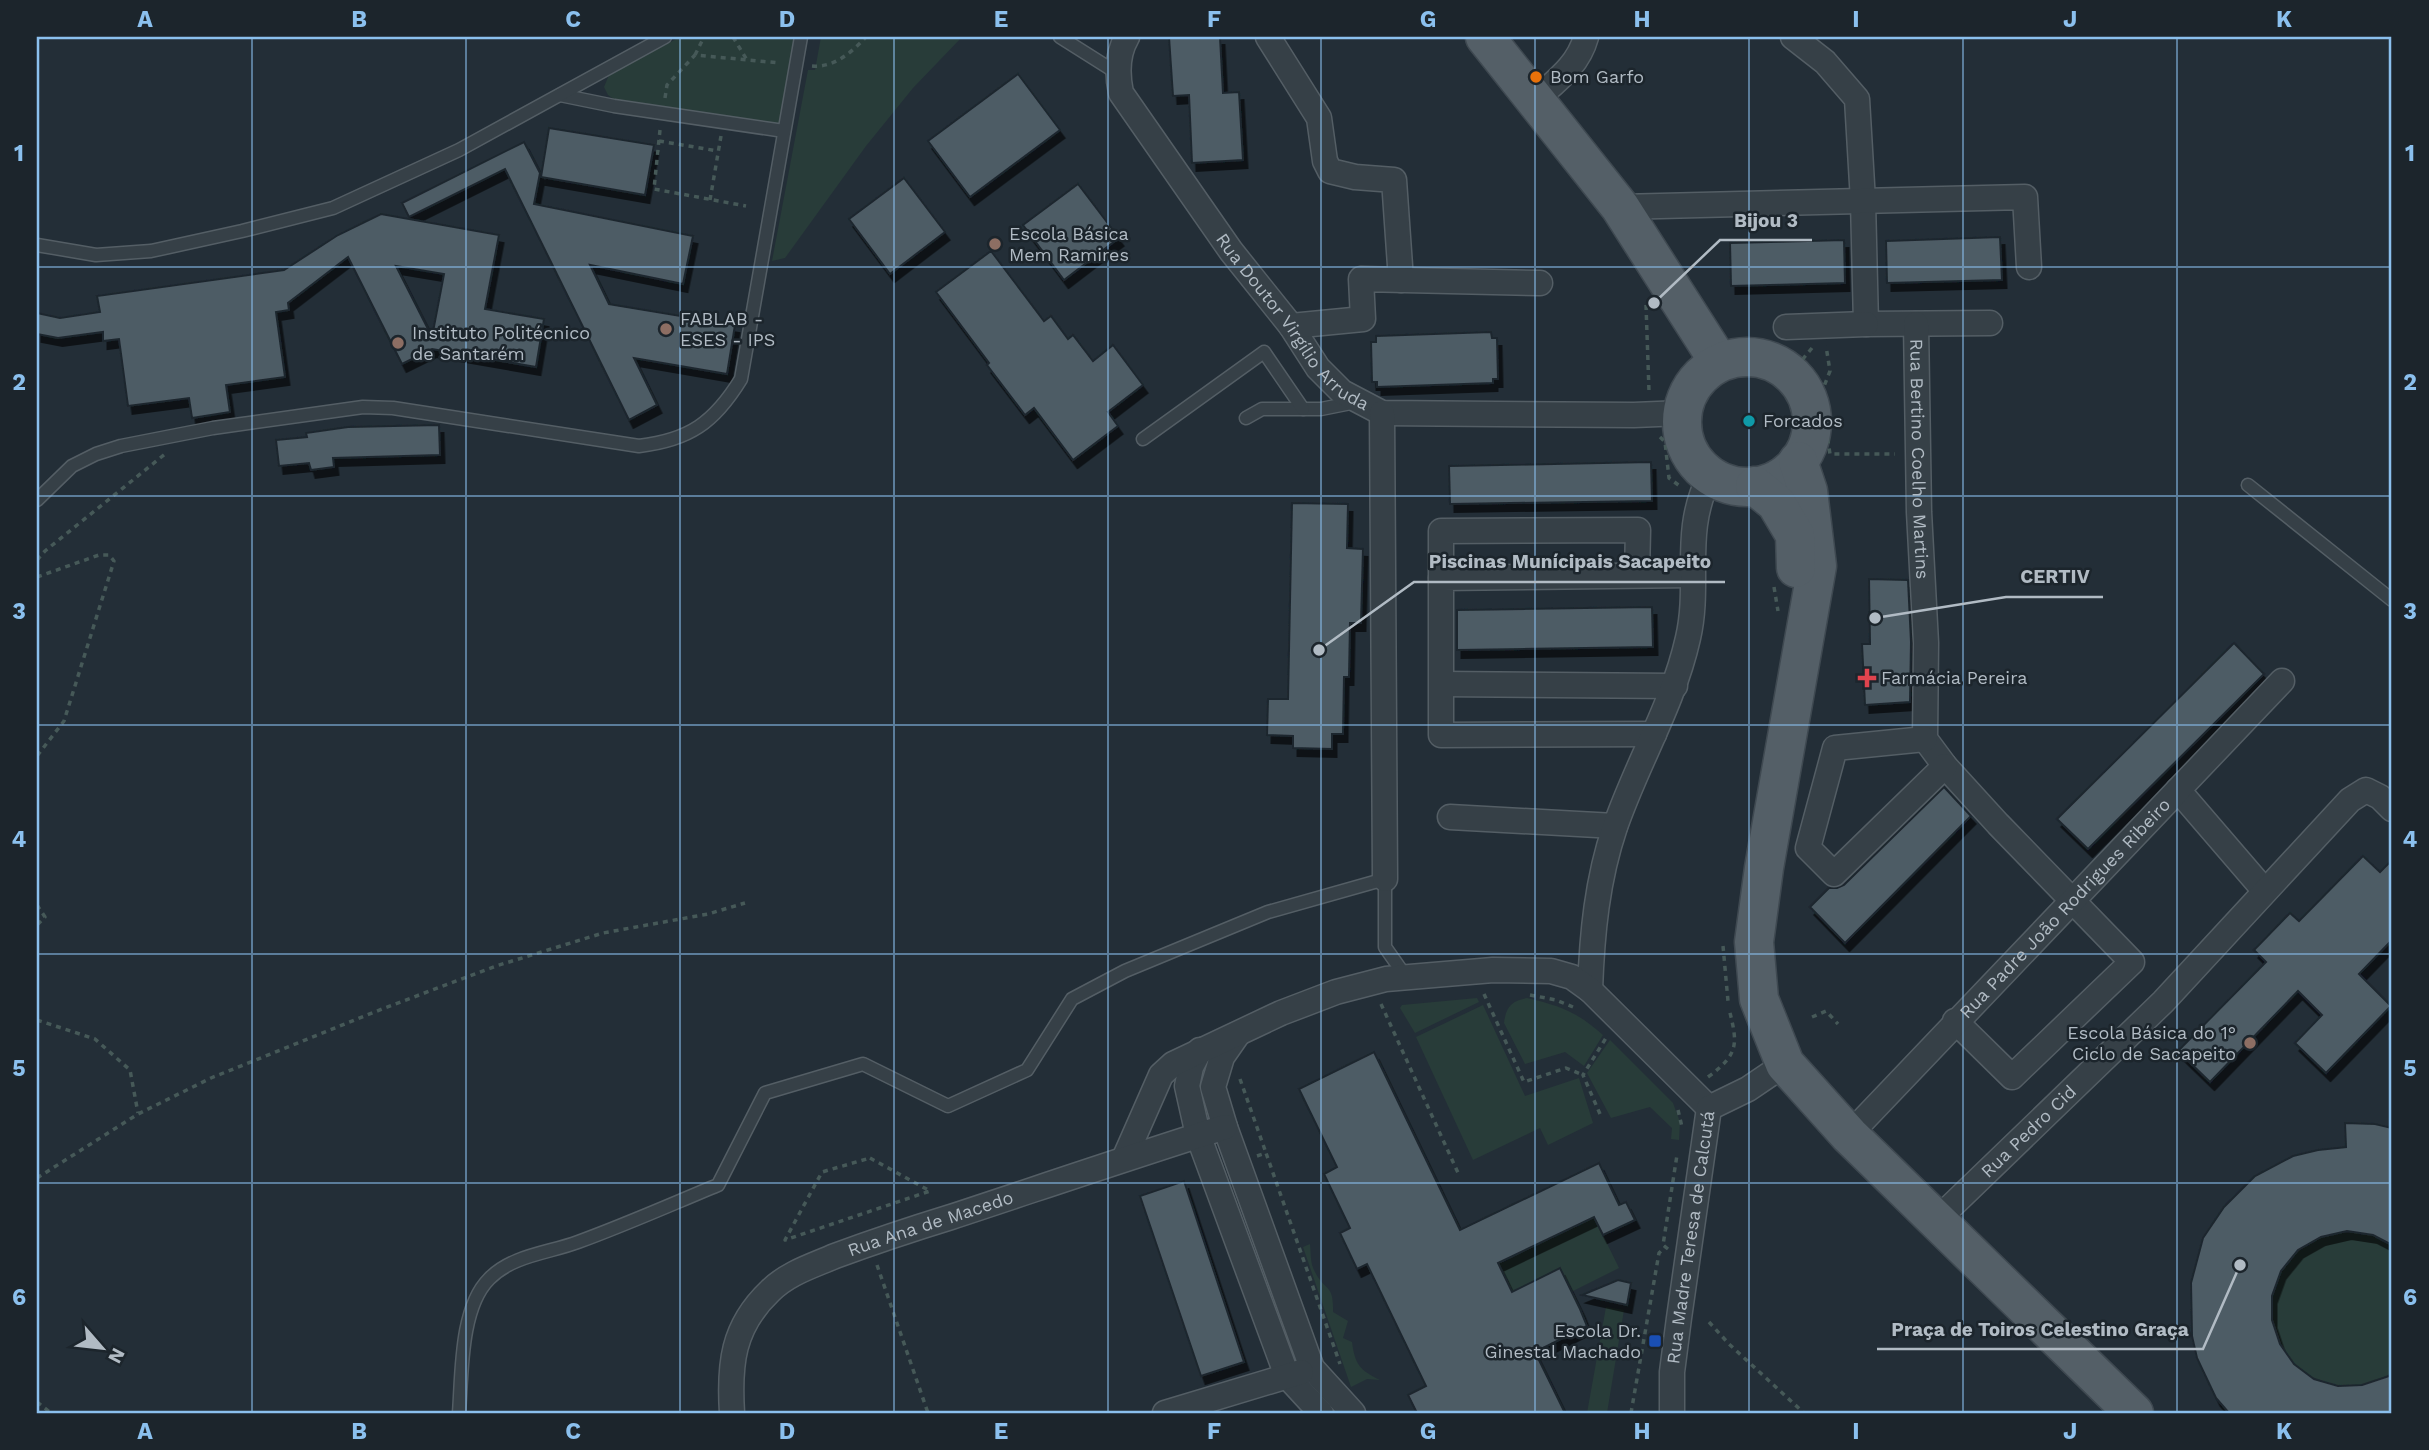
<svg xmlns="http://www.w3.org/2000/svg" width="2429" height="1450" viewBox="0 0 2429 1450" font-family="'Work Sans',sans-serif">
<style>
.green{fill:#283c39}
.building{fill:#4e5b65;stroke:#1d272e;stroke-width:2;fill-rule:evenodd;filter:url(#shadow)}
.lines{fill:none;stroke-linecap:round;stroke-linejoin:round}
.lane-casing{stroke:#545e65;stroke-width:15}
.street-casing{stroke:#545e65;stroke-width:27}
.primary-casing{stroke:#3f4951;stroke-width:41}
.path{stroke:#465958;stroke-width:3.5;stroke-dasharray:5 5;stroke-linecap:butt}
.lane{stroke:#364047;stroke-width:12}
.street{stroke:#364047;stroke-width:24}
.primary{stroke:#545f67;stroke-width:38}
.grid{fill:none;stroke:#8bc0ee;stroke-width:2;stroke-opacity:0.55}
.food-dot{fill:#e8710a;stroke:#1c252c;stroke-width:2.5}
.education-dot{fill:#8d6e63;stroke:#1c252c;stroke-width:2.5}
.culture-dot{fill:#0f9aa8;stroke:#1c252c;stroke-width:2.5}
.health-dot{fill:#e0444e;stroke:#1c252c;stroke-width:2.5}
.transit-dot{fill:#1a4fb4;stroke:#1c252c;stroke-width:2.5}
.labels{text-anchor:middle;stroke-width:5;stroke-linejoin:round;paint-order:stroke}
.poi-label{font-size:18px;fill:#b1bbc4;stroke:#1c252c;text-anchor:start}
.street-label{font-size:18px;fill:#b1bbc4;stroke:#1c252c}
.leader{fill:none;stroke:#b1bbc4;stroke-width:2.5}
.callout-dot{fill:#b1bbc4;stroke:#1c252c;stroke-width:2.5}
.callout-label{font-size:19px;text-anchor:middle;font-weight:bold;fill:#b1bbc4;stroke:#1c252c;stroke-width:5;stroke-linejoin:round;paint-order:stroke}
.neatline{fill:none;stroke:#8bc0ee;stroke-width:2.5}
.grid-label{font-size:23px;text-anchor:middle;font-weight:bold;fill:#8bc0ee}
</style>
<defs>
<filter id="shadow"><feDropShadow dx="4.5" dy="8" stdDeviation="0" flood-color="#0009"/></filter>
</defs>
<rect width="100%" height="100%" fill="#232e37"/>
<g class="green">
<polygon points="680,37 798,37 782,127 618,102 608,95 604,87 609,75"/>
<polygon points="821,37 962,37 913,88 866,146 785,258 772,261 808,70 815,70"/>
<polygon points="1477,998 1479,1002 1415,1033 1400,1008 1402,1005"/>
<path d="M1527,998c34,8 50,14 76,37l-19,31 -19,-14 -40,12 -21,-41c2,-16 7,-22 23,-25z"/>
<polygon points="1483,1005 1525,1096 1579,1078 1593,1123 1548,1145 1540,1128 1473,1160 1416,1037"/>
<polygon points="1610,1040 1673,1103 1680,1122 1679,1140 1671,1139 1672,1128 1650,1107 1611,1118 1587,1073"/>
<polygon points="1594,1217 1619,1268 1571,1292 1559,1269 1512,1292 1498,1263"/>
<path d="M2347,1231l26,4 19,10v127c-11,9 -26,13 -40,14 -86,1 -111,-115 -32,-149 8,-3 18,-4 27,-6z"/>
<path d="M1310,1244c1,9 0,20 5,28 10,20 19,11 18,40l15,9 -5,17 9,4c3,23 8,28 28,38l-13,-1 -16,8 -48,-140z"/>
<polygon points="1606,1307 1624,1310 1607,1413 1587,1413"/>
</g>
<g class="building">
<polygon points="1169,37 1220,37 1223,93 1239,92 1243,160 1192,163 1189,95 1173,96"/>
<polygon points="1018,74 1060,130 970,197 928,141"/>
<polygon points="549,128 654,145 645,195 541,177"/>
<polygon points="524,142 540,173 534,204 693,236 683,284 590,265 609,304 735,325 727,374 634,358 657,405 629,420 505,169 409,217 402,203"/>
<polygon points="904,178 945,232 890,274 849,219"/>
<polygon points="1078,184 1119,238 1064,280 1023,225"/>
<path d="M381,214l118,21 -14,74 59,10 -8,48 -104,-18 -30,15 -54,-107 -60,46 1,7 -13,2 9,65 -59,8 4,27 -38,6 -3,-20 -61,8 -9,-67 -16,2v-9l-45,6 -21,-4v-21l23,5 40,-6 -3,-16 187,-26 54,-35zM396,266l48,8 -12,63z"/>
<polygon points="2000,237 2002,280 1887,283 1886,241"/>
<polygon points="1844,240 1845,283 1731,286 1730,243"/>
<polygon points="991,251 1044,321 1051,316 1068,339 1073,335 1093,361 1113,345 1143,385 1108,412 1118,426 1073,460 1034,408 1025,415 987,365 989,363 936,292"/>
<polygon points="1491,332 1492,338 1497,338 1498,379 1493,379 1493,383 1377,387 1377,382 1372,382 1371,342 1376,342 1376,336"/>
<polygon points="439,425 440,455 333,458 334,467 311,470 309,463 279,466 276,440 307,437 306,433 348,427"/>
<polygon points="1651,462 1652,501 1450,504 1449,466"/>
<polygon points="1292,503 1348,504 1347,548 1363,549 1361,623 1350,623 1349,677 1344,677 1343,734 1332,734 1332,749 1293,748 1293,736 1267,735 1268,699 1288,699"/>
<polygon points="1869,579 1908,580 1911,642 1910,702 1865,705 1862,644 1870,644"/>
<polygon points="1652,607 1653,647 1457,650 1457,610"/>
<polygon points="2234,643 2264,674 2088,849 2057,819"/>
<polygon points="1944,787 1971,816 1845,943 1810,907 1829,888 1837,888 1844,885"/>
<polygon points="2363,856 2380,872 2392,860 2392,940 2359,974 2391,1006 2326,1073 2295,1043 2322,1015 2298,991 2210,1082 2178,1051 2266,962 2254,950 2290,913 2299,921"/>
<polygon points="1374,1052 1460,1230 1599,1163 1619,1205 1626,1202 1635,1220 1603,1235 1594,1217 1498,1263 1512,1292 1560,1268 1580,1309 1587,1326 1535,1352 1565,1413 1417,1413 1408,1395 1426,1386 1367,1264 1357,1269 1340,1233 1350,1228 1324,1174 1337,1167 1299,1089"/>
<polygon points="2345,1123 2375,1124 2392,1128 2392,1245 2373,1235 2347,1231 2321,1237 2298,1250 2281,1271 2272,1296 2272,1320 2280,1344 2294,1364 2314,1379 2338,1386 2362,1385 2392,1375 2392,1413 2229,1413 2216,1398 2197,1358 2192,1336 2191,1283 2203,1238 2224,1207 2255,1176 2293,1156 2318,1150 2346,1147"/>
<polygon points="1184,1181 1244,1362 1201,1376 1140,1196"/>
<polygon points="1618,1280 1631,1283 1627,1305 1582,1295"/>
</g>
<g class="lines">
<g class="lane-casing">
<g id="lane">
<polyline points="1060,37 1117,73"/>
<polyline points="560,95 614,106 784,131"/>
<polyline points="37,245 96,255 151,251 242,231 333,208 459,150 665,37"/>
<polyline points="1246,418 1262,409 1321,409 1356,402"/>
<polyline points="1143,439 1264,352 1303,409"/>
<polyline points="2248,485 2392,600"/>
<path d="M37,500l35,-34 24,-12 25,-8 92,-18 150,-21 30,1 246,38c50,-6 75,-23 102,-67l60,-342"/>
<path d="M459,1413c3,-39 1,-105 30,-134 23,-24 60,-26 89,-37 47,-17 94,-38 140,-57l47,-92 98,-29 85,42 79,-36 45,-71 53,-28 143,-59 117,-33v68l21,30"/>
</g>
</g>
<g class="street-casing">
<g id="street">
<path id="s1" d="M1127,37c-10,17 -10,37 -6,56l110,158 60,75 27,42 24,24 40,21 252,2 48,-2"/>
<polyline points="1268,37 1319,118 1325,161 1330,171 1355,177 1394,180 1401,280"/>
<polyline points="1793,37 1825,62 1857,99 1863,201 1866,324 1990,323"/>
<path d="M1534,101c22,-20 44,-35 52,-64"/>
<polyline points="1620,207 2025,197 2029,267"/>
<path id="s2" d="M1916,324l3,188 7,131 -1,96 20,27 53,58 134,138 -120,115 -57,-56"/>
<polyline points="1291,326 1363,319 1361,279 1540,283"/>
<polyline points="1786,327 1866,324"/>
<polyline points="1382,413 1385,879"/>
<polyline points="1441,578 1441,531 1638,530 1637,575"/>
<polyline points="1442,684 1675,686"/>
<polyline points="1654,734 1441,735 1441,578 1692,575"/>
<polyline points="1925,739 1835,748 1808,848 1834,874 1945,766"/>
<polyline points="2178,790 2264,890"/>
<polyline points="1450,817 1615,826"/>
<path d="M1590,990c2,-56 7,-110 25,-163 22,-64 58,-122 73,-189 13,-56 -7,-106 22,-162"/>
<polyline points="1238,1034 1222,1057 1213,1087 1225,1127 1312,1368 1353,1413"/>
<polyline points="1200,1050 1191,1067 1187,1086 1198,1135 1287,1376 1321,1413"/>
<path id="s3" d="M1849,1135l433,-454"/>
<polyline points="1124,1159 1161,1075 1173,1064 1281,1013 1336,992 1386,979 1493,970 1551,971 1572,977 1590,990 1709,1108"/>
<path id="s4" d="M1938,1219l225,-217 187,-202 16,-10 14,7 12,12"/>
<path id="s5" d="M732,1413c-3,-48 0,-86 38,-122 18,-18 42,-25 65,-35 38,-14 77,-27 116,-39 91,-30 182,-61 274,-90"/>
<polyline points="1165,1413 1301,1372"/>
<path id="s6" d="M1672,1413v-41l7,-54 30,-210 39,-19 37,-25"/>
</g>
</g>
<g class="primary-casing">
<g id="primary">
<polyline points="1485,37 1620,207 1719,362"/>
<circle cx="1747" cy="422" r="65"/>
<polyline points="1798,461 1808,491 1817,566 1764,868 1754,942 1759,999 1785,1064 1849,1135 2134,1413"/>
<polyline points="1755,486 1776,503 1795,535 1796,568"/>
</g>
</g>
<g class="path">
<polyline points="733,37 747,60"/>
<polyline points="695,55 704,37"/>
<path d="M812,66c22,2 40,-14 54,-29"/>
<polyline points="665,98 667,85 695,55 780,63"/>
<polyline points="660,130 654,189 746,206"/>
<polyline points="659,141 718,151"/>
<polyline points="710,200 721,136"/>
<polyline points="1646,305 1649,391"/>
<polyline points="1812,348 1802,360 1815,378 1821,394 1830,454 1895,454"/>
<polyline points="1821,394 1830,371 1826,346"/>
<polyline points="1660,437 1665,442 1669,478 1681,487"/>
<polyline points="37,560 45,551 165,454"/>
<polyline points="37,577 99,555 109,555 114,561 64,721 37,756"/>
<polyline points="1774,587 1778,611"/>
<polyline points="37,905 45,917 37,925"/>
<polyline points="1723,946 1728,1001"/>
<polyline points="1484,994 1524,1082 1566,1068 1583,1075"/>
<polyline points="1530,995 1556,1000 1573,1007"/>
<polyline points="1381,1004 1459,1175"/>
<polyline points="1812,1017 1826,1011 1838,1024"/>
<polyline points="37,1020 95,1039 130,1070 138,1113"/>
<path d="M1708,1077c31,-23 30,-33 21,-68"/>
<polyline points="1240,1079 1266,1153"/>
<polyline points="1678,1110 1682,1127"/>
<polyline points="1600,1114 1583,1075 1606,1038"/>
<polyline points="1257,1156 1266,1153 1340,1364"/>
<polygon points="870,1158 930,1191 785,1240 822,1172"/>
<polyline points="37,1178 138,1114 211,1078 382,1009 496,966 603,933 708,914 745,903"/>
<polyline points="1668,1249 1663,1245 1677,1155"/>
<polyline points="877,1265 928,1413"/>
<polyline points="1709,1322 1729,1344 1804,1413"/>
<polyline points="37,1402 51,1413"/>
<polyline points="1631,1413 1659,1253 1666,1246"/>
</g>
<use href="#lane" class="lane"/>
<use href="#street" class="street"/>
<use href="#primary" class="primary"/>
</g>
<path class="grid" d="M252,37v1376M466,37v1376M680,37v1376M894,37v1376M1108,37v1376M1321,37v1376M1535,37v1376M1749,37v1376M1963,37v1376M2177,37v1376M37,267h2355M37,496h2355M37,725h2355M37,954h2355M37,1183h2355"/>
<circle class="food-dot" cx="1536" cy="77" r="7"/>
<g class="education-dot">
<circle cx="995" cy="244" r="7"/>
<circle cx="666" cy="329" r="7"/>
<circle cx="398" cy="343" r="7"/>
<circle cx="2250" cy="1043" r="7"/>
</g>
<circle class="culture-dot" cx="1749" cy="421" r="7"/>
<path class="health-dot" d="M1863.5 667.5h7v7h7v7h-7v7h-7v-7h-7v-7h7z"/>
<rect class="transit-dot" x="1648" y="1334" width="14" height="14" rx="3.5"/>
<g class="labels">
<g class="poi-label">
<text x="1550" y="83">Bom Garfo</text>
<text x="1009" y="240">Escola Básica<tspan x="1009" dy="21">Mem Ramires</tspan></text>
<text x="680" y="325">FABLAB -<tspan x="680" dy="21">ESES - IPS</tspan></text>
<text x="412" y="339">Instituto Politécnico<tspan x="412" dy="21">de Santarém</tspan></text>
<text x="1763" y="427">Forcados</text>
<text x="1881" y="684">Farmácia Pereira</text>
<text x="2236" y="1039" text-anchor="end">Escola Básica do 1°<tspan x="2236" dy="21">Ciclo de Sacapeito</tspan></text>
<text x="1641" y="1337" text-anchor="end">Escola Dr.<tspan x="1641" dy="21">Ginestal Machado</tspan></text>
</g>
<g class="street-label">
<text dy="6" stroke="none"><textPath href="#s1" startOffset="345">Rua Doutor Virgílio Arruda</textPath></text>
<text dy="6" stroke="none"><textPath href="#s2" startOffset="135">Rua Bertino Coelho Martins</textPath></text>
<text dy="6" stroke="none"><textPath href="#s3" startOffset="313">Rua Padre João Rodrigues Ribeiro</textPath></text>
<text dy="6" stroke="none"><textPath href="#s4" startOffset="126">Rua Pedro Cid</textPath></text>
<text dy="6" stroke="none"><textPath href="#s5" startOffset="308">Rua Ana de Macedo</textPath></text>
<text dy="6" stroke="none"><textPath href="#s6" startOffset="177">Rua Madre Teresa de Calcutá</textPath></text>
</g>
</g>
<path class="leader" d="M1654 303L1720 240H1812M1319 650L1414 582H1725M1875 618L2006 597H2103M2240 1265L2203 1349H1877"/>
<g class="callout-dot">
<circle cx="1654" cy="303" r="7"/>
<circle cx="1319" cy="650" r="7"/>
<circle cx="1875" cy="618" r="7"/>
<circle cx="2240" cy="1265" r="7"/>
</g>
<g class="callout-label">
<text x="1766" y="227">Bijou 3</text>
<text x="1570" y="568">Piscinas Munícipais Sacapeito</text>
<text x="2055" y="583">CERTIV</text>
<text x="2040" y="1336">Praça de Toiros Celestino Graça</text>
</g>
<rect width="2429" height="1450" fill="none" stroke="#1c252c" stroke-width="77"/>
<g transform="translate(102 1348) rotate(118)" stroke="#1c252c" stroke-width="5" paint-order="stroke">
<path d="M0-5L12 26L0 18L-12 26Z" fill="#b1bbc4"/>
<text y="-10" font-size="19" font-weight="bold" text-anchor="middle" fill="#b1bbc4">N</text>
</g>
<rect x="38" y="38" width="2352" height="1374" class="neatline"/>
<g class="grid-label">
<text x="145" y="27">A</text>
<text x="359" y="27">B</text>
<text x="573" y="27">C</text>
<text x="787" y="27">D</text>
<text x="1001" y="27">E</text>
<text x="1214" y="27">F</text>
<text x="1428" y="27">G</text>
<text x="1642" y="27">H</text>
<text x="1856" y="27">I</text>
<text x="2070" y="27">J</text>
<text x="2284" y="27">K</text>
<text x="19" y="161">1</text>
<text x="2410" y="161">1</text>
<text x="19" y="390">2</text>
<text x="2410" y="390">2</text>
<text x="19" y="619">3</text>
<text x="2410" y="619">3</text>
<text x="19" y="847">4</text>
<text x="2410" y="847">4</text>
<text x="19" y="1076">5</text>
<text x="2410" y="1076">5</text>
<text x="19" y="1305">6</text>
<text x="2410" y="1305">6</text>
<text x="145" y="1439">A</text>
<text x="359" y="1439">B</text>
<text x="573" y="1439">C</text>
<text x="787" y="1439">D</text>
<text x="1001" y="1439">E</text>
<text x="1214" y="1439">F</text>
<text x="1428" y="1439">G</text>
<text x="1642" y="1439">H</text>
<text x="1856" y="1439">I</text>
<text x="2070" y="1439">J</text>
<text x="2284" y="1439">K</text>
</g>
</svg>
